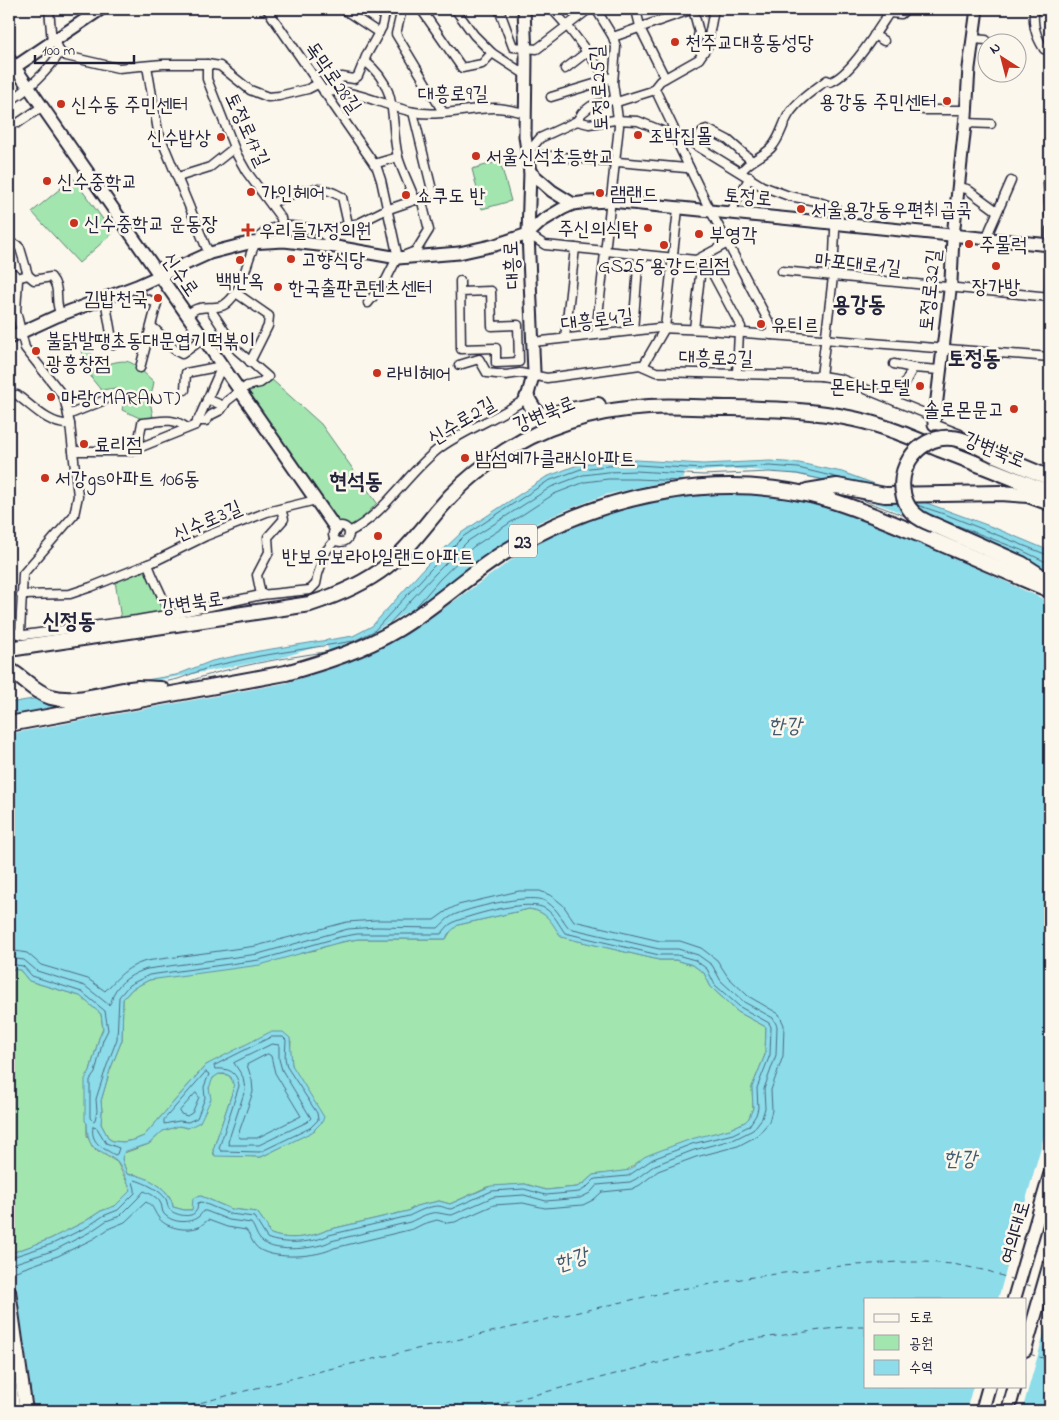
<svg xmlns="http://www.w3.org/2000/svg" width="1059" height="1420" viewBox="0 0 1059 1420" font-family="'Indie Flower','Poor Story',sans-serif">
<style>
.green{fill:#a2e5af;stroke:#628475}
.water{fill:#8cdcea;stroke:#6292a4;fill-rule:evenodd}
.pier{fill:#fbf7ec}
.lines{fill:none;stroke-linecap:round;stroke-linejoin:round}
.shore{stroke:#4c6c81;stroke-width:1}
.ferry{stroke:#425a70;stroke-width:1;stroke-dasharray:6 5;stroke-linecap:butt}
.street-casing{stroke:#22223b;stroke-width:11}
.secondary-casing{stroke:#22223b;stroke-width:15}
.primary-casing{stroke:#22223b;stroke-width:16}
.highway-casing{stroke:#22223b;stroke-width:18}
.street{stroke:#fbf7ec;stroke-width:8}
.secondary{stroke:#fbf7ec;stroke-width:11}
.primary{stroke:#fbf7ec;stroke-width:12}
.highway{stroke:#fbf7ec;stroke-width:14}
.highway-bridge-casing{stroke:#22223b;stroke-width:18;stroke-linecap:butt}
.highway-bridge{stroke:#fbf7ec;stroke-width:14}
.poi-dot{fill:#c8321e;stroke:#fbf7ec;stroke-width:2}
.labels{text-anchor:middle;stroke-width:5;stroke-linejoin:round;paint-order:stroke}
.shield{fill:#fbf7ec;stroke:#636270;stroke-width:1}
.shield-label{font-size:19px;font-weight:bold;fill:#22223b}
.poi-label{font-size:20px;fill:#22223b;stroke:#fbf7ec;text-anchor:start}
.street-label{font-size:20px;fill:#22223b;stroke:#fbf7ec}
.water-label{font-size:21px;font-style:italic;fill:#425a70;stroke:#fbf7ec}
.quarter-label{font-size:22px;font-weight:bold;fill:#22223b;stroke:#fbf7ec}
</style>
<rect width="100%" height="100%" fill="#fbf7ec"/>
<filter id="ink" filterUnits="userSpaceOnUse"><feTurbulence type="fractalNoise" baseFrequency=".02" numOctaves="2"/><feDisplacementMap in="SourceGraphic" scale="10" xChannelSelector="R" yChannelSelector="G"/><feConvolveMatrix kernelMatrix="1 2 1 2 8 2 1 2 1" color-interpolation-filters="sRGB"/></filter>
<g filter="url(#ink)">
<g class="green">
<polygon points="500,161 511,201 482,209 472,169"/>
<polygon points="73,178 113,233 79,263 32,212"/>
<path d="M88,347l11,20c32,-11 31,-7 55,15l-4,19 3,16 -11,2 -20,-9 2,-9 -8,-13 -15,2 -9,-11 -11,-28z"/>
<polygon points="270,378 321,424 377,503 358,523 341,531 245,392 257,388"/>
<polygon points="146,568 165,613 121,619 115,581"/>
<path d="M529,909c18,2 24,14 33,28l97,23h17l17,5 11,8 7,14 27,25 28,15 -1,28 -13,32 1,21 -4,10 -4,4 -15,7 -19,6 -73,27 -12,9 -33,4 -10,9 -6,3 -31,3 -21,-6 -38,3 -37,17 -11,-3 -23,5 -8,5 -81,19c-16,8 -42,11 -58,3l-2,-7 -10,-14 -26,-3 -30,-13 -9,14h-8l-11,-3c-1,-16 -21,-27 -34,-31 -4,-2 -8,-1 -12,-2l-5,-15 2,-6 25,-9 14,-13 16,-5 9,2 22,-33c-2,-9 0,-17 9,-21l9,1 5,6 1,6 -21,63 1,5 47,2 54,-27 -23,-65 -2,-10 1,-14 -85,24 -62,71 -10,4 -11,2 -10,-1 -4,-2 -8,-15 1,-13 -1,-10 9,-31 12,-30 1,-41 9,-10 17,-9 167,-30 16,-6 26,-5h88l6,-10 6,-4z"/>
<polygon points="12,968 20,970 29,981 80,996 101,1014 103,1029 99,1038 90,1071 87,1075 87,1135 93,1148 117,1162 131,1190 115,1206 101,1211 84,1222 50,1239 9,1254 9,969"/>
</g>
<path class="water" d="M637,460l66,4 67,-3 29,2 43,9 153,56 55,23v860h-1041v-157l41,-15 34,-17 17,-11 14,-5 16,-16c-4,-8 -8,-23 -15,-29 -19,-16 -28,-6 -29,-38l-2,-2v-42l5,-8 9,-33 4,-9 -2,-15 -21,-18 -51,-15 -9,-11 -11,-1v-266l167,-28 36,-14 47,-10 94,-15 19,-10 54,-60 35,-33 85,-56 34,-13 26,-3zM529,909c18,2 23,14 32,28l98,23h17l17,5 11,8 7,14 27,25 28,15 -1,28 -13,32 1,21 -4,10 -4,4 -15,7 -39,10 -40,15 -7,3 -14,13 -37,5 -10,9 -6,3 -31,3 -21,-6 -34,2 -41,18 -11,-3 -23,5 -8,5 -81,19c-16,8 -42,11 -58,3l-2,-7 -10,-14 -26,-3 -30,-13 -8,2 -1,12h-8l-11,-3c-2,-16 -20,-27 -34,-31 -4,-2 -8,-1 -12,-2l-5,-15 1,-4 3,-4 23,-7 14,-13 16,-5 9,2 12,-6 11,-23 -2,-11 4,-10 6,-4h7l5,3 3,10 -21,63 2,6 46,1 51,-25 10,-10 2,-5 -32,-52 -2,-27 -7,-6h-13l-64,33 -62,71 -10,4 -11,2 -10,-1 -4,-2 -8,-15 1,-13 -1,-10 9,-31 12,-30 1,-41 9,-10 17,-9 111,-15 81,-23 17,-3h88l2,-5 10,-9zM865,1299h160v87h-160z"/>
<g class="pier">
<polygon points="736,469 788,473 838,483 856,496 892,509 1020,567 1023,560 1050,573 1050,602 878,523 827,506 794,499 756,495 724,494 684,497 650,502 611,513 572,527 548,538 517,556 422,624 364,656 339,666 286,683 9,734 9,715 138,692 137,684 280,658 326,644 329,651 373,632 412,609 508,541 539,522 566,510 605,495 654,484 684,479 684,472"/>
<polygon points="1050,1115 1050,1313 1022,1411 966,1411 973,1386 1025,1386 1025,1299 998,1299"/>
<polygon points="9,1251 11,1251 34,1411 9,1411"/>
</g>
<g class="lines">
<g class="shore">
<polyline points="857,498 905,516"/>
<polyline points="917,505 947,515 1050,556"/>
<polyline points="943,520 1021,550 1044,561 1050,562"/>
<polyline points="414,609 440,579 473,547 554,494 585,482 608,479 636,479 683,481"/>
<polyline points="388,625 435,574 468,541 551,487 583,475 607,472 636,471 703,475 769,472 797,474 824,480"/>
<polyline points="164,682 178,679 213,666 260,656 354,641 374,631 430,570 464,536 548,481 581,469 607,466 637,465 703,469 770,466 798,468 848,480"/>
<path d="M184,683c49,-18 96,-24 147,-32"/>
<path d="M9,950l18,3 14,12 47,14 17,12c14,-14 19,-23 41,-30l110,-15 91,-24 29,-2h58l14,-10 10,-5 61,-14h21l12,5 11,9 11,16 86,20h20l21,7 16,12 11,17 20,19 31,18 5,11 -1,31 -12,34 1,20 -3,12 -12,14 -19,10 -42,11 -38,14 -18,14 -8,4 -30,3 -9,8 -10,5 -38,3 -22,-5 -29,2 -39,17 -8,1 -10,-3 -14,4 -10,5 -79,19c-16,9 -59,12 -75,1 -7,-5 -8,-13 -13,-19l-19,-3 -19,-7c-3,2 -6,5 -9,7 -13,5 -34,1 -41,-10 -5,-7 -4,-11 -12,-15l-21,20 -15,6 -17,11 -35,17 -42,15 -7,1"/>
<path d="M9,958l15,2 13,11 48,15 24,19c3,-4 3,-7 5,-12 6,-12 20,-20 33,-24l111,-15 90,-25 28,-2 62,1c5,-4 8,-9 14,-12 15,-8 76,-22 91,-16 13,6 17,17 26,28l90,21h19l20,6 14,10 9,16 23,21 29,16 4,8 -1,29 -12,34 1,19 -3,10 -9,12 -18,9 -41,11 -39,15 -19,14 -6,3 -33,3 -7,8 -10,5 -34,3 -22,-6 -31,2 -41,18c-5,0 -7,-1 -13,-2 -9,-2 -20,5 -29,9l-79,19c-13,8 -56,12 -68,1 -7,-5 -7,-13 -12,-19l-22,-3 -23,-9h-3c-6,13 -29,14 -39,3 -3,-4 -1,-8 -4,-12 -3,-5 -11,-9 -16,-11l-6,7 -18,18 -14,5 -16,11 -35,18 -46,15"/>
<path d="M9,964l14,2 9,10 50,16 23,19 3,19 -5,10 -8,33 -5,7v38l3,3 2,-1 2,-9 -1,-12 10,-31 11,-29 2,-42 10,-12 20,-10 110,-15 81,-23 17,-3h84l8,-9 7,-4c19,-7 74,-23 90,-12 9,6 13,16 19,24l94,22h18l18,5 12,9 8,16 25,22 29,16 2,4 -1,28 -13,33 1,20 -2,7 -7,11 -16,8 -41,10 -39,15 -25,17 -33,3 -9,9 -7,4 -33,3 -22,-6 -32,2 -41,18c-5,0 -8,-3 -13,-3 -9,0 -21,6 -29,10l-80,19c-14,8 -47,10 -62,3l-13,-21 -24,-3 -29,-12 -3,1c-1,3 0,6 -2,8 -4,8 -21,4 -26,-1 -3,-3 -2,-7 -4,-11 -6,-9 -21,-16 -31,-19l-2,2 2,7v4l-17,17 -15,6 -16,11 -35,17 -43,14"/>
<path d="M271,1037h12l3,3 -1,18 2,9 30,46 1,7 -8,8 -50,24 -39,-1 -2,-3 20,-62c-2,-14 -10,-18 -24,-17l-1,-3z"/>
<polygon points="272,1044 279,1045 279,1059 282,1070 311,1118 307,1122 259,1145 229,1145 228,1142 245,1090 243,1077 234,1063"/>
<polygon points="268,1054 271,1056 275,1073 301,1116 257,1138 240,1138 238,1135 253,1092 252,1080 247,1065"/>
<polygon points="206,1072 209,1074 204,1087 205,1098 197,1118 188,1122 179,1121 164,1124 164,1120"/>
<polygon points="196,1093 199,1097 192,1113 187,1116 181,1114 180,1111"/>
<path d="M93,1127l4,1 9,15 13,5 -2,6 -2,1c-12,-7 -25,-12 -22,-28z"/>
</g>
<g class="ferry">
<polyline points="1025,1284 1038,1288"/>
<polyline points="1029,1354 1050,1360"/>
<polyline points="169,1411 325,1370 675,1290 753,1277 830,1267 898,1262 925,1262 953,1264 988,1271 1014,1280"/>
<polyline points="472,1411 747,1340 843,1327 865,1327"/>
</g>
<g class="street-casing">
<g id="street">
<polyline points="49,9 52,42"/>
<polyline points="267,9 377,168 381,180 398,258 416,251 429,230 421,198"/>
<polyline points="343,9 379,33"/>
<polyline points="402,9 396,34 443,112"/>
<polyline points="421,9 462,68 482,64 492,53"/>
<polyline points="455,9 474,35 492,53 526,75"/>
<polyline points="499,9 513,47 537,49 589,9"/>
<polyline points="552,9 569,28 606,77 613,79"/>
<polyline points="596,9 613,37 616,47 613,83 619,126 596,334"/>
<polyline points="642,9 636,10 641,30 665,78"/>
<polyline points="693,9 699,32 696,45 702,54"/>
<path d="M1034,9c-1,16 1,26 10,40l6,-3"/>
<polyline points="889,13 901,14 906,9"/>
<polyline points="874,35 884,41"/>
<polyline points="613,37 693,9"/>
<polyline points="973,39 986,40"/>
<polyline points="55,40 60,52 66,56 118,68 163,64 207,64 220,66 250,90 268,97 279,96 308,89 318,84"/>
<path d="M365,61c36,29 24,57 33,96 4,14 12,29 17,43"/>
<polyline points="207,64 207,79 237,155 246,171 281,218 284,241"/>
<polyline points="147,66 158,131 206,247 210,253"/>
<polyline points="565,69 587,52"/>
<polyline points="655,89 674,129 677,142 706,202 771,326 772,335"/>
<polyline points="326,91 342,77 354,79 358,76 367,54 382,27 386,9"/>
<path d="M324,92c28,-5 62,15 90,20 27,5 54,-4 81,-4 10,0 20,3 30,5"/>
<polyline points="551,97 604,81 608,78"/>
<path d="M9,101c17,-9 41,-32 51,-49"/>
<polyline points="919,103 923,110 966,110"/>
<polyline points="577,121 589,124 615,120 638,121 672,135 681,136 762,186 789,196 816,201 836,208 833,277 821,376"/>
<polyline points="18,123 43,106"/>
<polyline points="965,123 991,124"/>
<polyline points="694,144 704,130 707,129 728,140 752,161"/>
<polyline points="527,154 540,138 577,121 582,113 591,106 613,100 620,101 652,91 660,81 699,59 707,47 714,9"/>
<polyline points="527,154 686,168 689,167"/>
<polyline points="374,164 398,157"/>
<path d="M741,172c8,-12 20,-14 30,-24 9,-9 11,-23 18,-34 9,-14 25,-24 38,-34l3,2c20,-6 47,-51 59,-69l1,-4"/>
<polyline points="178,177 210,167 234,148"/>
<polyline points="1048,182 1050,216"/>
<polyline points="959,187 967,189 997,211"/>
<path d="M271,204c11,-7 35,-16 48,-15 8,0 16,4 23,8l6,27"/>
<polyline points="733,213 734,205 750,177"/>
<polyline points="1050,230 1050,241"/>
<polyline points="321,233 334,242 336,247"/>
<polyline points="528,234 545,245 696,260 728,243"/>
<polyline points="987,239 990,229 1011,181"/>
<polyline points="17,245 20,248 28,275"/>
<polyline points="702,258 709,267 741,327 740,332"/>
<polyline points="782,271 1050,297"/>
<polyline points="9,272 14,274 18,280 16,311 25,348 64,397 70,424 78,496 74,515 23,574 20,633"/>
<path d="M17,278l11,-3 6,5 17,-3c11,13 2,23 10,38"/>
<polyline points="460,281 461,349 496,348 496,363 519,362 518,325 492,326 491,291 460,292"/>
<polyline points="137,286 143,298 157,303 140,368"/>
<polyline points="236,293 269,316 268,326 250,362"/>
<polyline points="1049,297 1050,275"/>
<polyline points="105,299 113,345"/>
<polyline points="368,303 386,280 397,258"/>
<path d="M187,315c4,-3 8,-7 13,-7 10,-2 21,2 29,-7 26,-25 12,-78 62,-75 10,1 21,1 30,7l2,-2 36,-8 24,-12 50,-17 -20,-82"/>
<path d="M152,327c12,8 17,22 30,27l21,-15"/>
<polyline points="694,329 702,258"/>
<polyline points="633,331 639,254"/>
<polyline points="565,338 575,248"/>
<polyline points="533,342 659,328 708,330 1050,357"/>
<polyline points="894,364 913,368 940,370"/>
<polyline points="459,365 479,359 487,373 506,375 520,373 547,378 640,365 656,372 821,376 841,379 929,415 934,424 960,434"/>
<polyline points="643,366 665,328 678,209"/>
<polyline points="737,373 739,332"/>
<polyline points="185,390 186,373 222,366"/>
<path d="M17,395c15,11 33,31 53,29"/>
<polyline points="207,399 224,406"/>
<polyline points="895,401 913,368"/>
<polyline points="68,415 105,400"/>
<polyline points="197,421 206,421 211,415 221,410 227,401 240,391 247,386 260,383 268,377 237,350 212,312 211,308"/>
<path d="M137,449l5,-26c18,-1 30,-7 45,5"/>
<polyline points="73,451 131,451 196,425 222,366"/>
<circle cx="341" cy="534" r="8"/>
<path d="M349,532c37,-18 58,-60 92,-85 27,-19 59,-30 86,-49"/>
<path d="M148,564c6,18 16,33 21,51"/>
<polyline points="21,595 70,594 91,587 153,562 206,536 267,512 316,500"/>
<polyline points="261,595 257,575 269,552 268,537 284,519 281,509"/>
<polyline points="9,632 24,635 137,620 178,613 261,595 310,590 316,584 318,574 326,551 335,540"/>
</g>
</g>
<g class="secondary-casing">
<g id="secondary">
<polyline points="524,9 526,57 525,136 530,172 528,234 534,372 527,398"/>
<polyline points="9,59 336,529"/>
<polyline points="9,71 101,9"/>
<polyline points="530,172 552,191 573,204"/>
<polyline points="9,338 57,316 137,286 210,253 249,243 284,241 336,247 398,258 459,253 495,245 528,234 542,221 562,209 573,204 588,202 611,201 1050,245"/>
<polyline points="934,424 951,282 953,236 966,116 969,68 977,9"/>
</g>
</g>
<g class="primary-casing">
<g id="primary">
<polyline points="9,1291 26,1411"/>
<polyline points="1014,1299 1050,1175"/>
<polyline points="1025,1350 1050,1263"/>
<polyline points="9,1378 14,1411"/>
<polyline points="982,1411 989,1386"/>
<polyline points="1008,1411 1015,1386"/>
</g>
</g>
<g class="highway-casing">
<g id="highway">
<path d="M527,398c5,8 8,16 17,17l54,-10"/>
<polyline points="995,455 1050,478"/>
<polyline points="807,491 837,486 885,495 1001,493 1028,495 1050,503"/>
<polyline points="934,525 1022,564 1050,582"/>
<path d="M9,649l301,-45c28,-9 54,-20 77,-38 21,-17 36,-38 53,-58 15,-18 32,-33 51,-47 46,-34 101,-51 158,-54 27,-2 55,1 82,1 41,1 83,2 123,11 29,6 57,18 85,30 37,14 74,29 111,44"/>
<path d="M9,670c15,8 25,22 42,27 29,8 58,-7 87,-9 8,0 16,1 23,1"/>
<path d="M9,724l277,-51c39,-11 77,-23 112,-44 42,-25 77,-61 119,-84 94,-53 205,-75 309,-46 35,10 68,25 102,39 40,17 81,35 122,52"/>
</g>
</g>
<use href="#street" class="street"/>
<use href="#secondary" class="secondary"/>
<use href="#primary" class="primary"/>
<use href="#highway" class="highway"/>
<g class="highway-bridge-casing">
<path id="highway-bridge" d="M934,525c-10,-4 -19,-8 -25,-17 -20,-32 7,-74 43,-70 15,1 30,11 43,17"/>
</g>
<use href="#highway-bridge" class="highway-bridge"/>
</g>
</g>
<g class="poi-dot">
<circle cx="675" cy="42" r="5"/>
<circle cx="947" cy="101" r="5"/>
<circle cx="61" cy="104" r="5"/>
<circle cx="638" cy="135" r="5"/>
<circle cx="221" cy="137" r="5"/>
<circle cx="476" cy="156" r="5"/>
<circle cx="47" cy="181" r="5"/>
<circle cx="251" cy="192" r="5"/>
<circle cx="600" cy="193" r="5"/>
<circle cx="406" cy="195" r="5"/>
<circle cx="801" cy="209" r="5"/>
<circle cx="74" cy="223" r="5"/>
<circle cx="648" cy="228" r="5"/>
<path d="M245.5 222.5h5v5h5v5h-5v5h-5v-5h-5v-5h5z"/>
<circle cx="699" cy="234" r="5"/>
<circle cx="969" cy="244" r="5"/>
<circle cx="664" cy="245" r="5"/>
<circle cx="291" cy="259" r="5"/>
<circle cx="240" cy="260" r="5"/>
<circle cx="996" cy="266" r="5"/>
<circle cx="278" cy="287" r="5"/>
<circle cx="158" cy="298" r="5"/>
<circle cx="761" cy="324" r="5"/>
<circle cx="36" cy="351" r="5"/>
<circle cx="377" cy="373" r="5"/>
<circle cx="920" cy="386" r="5"/>
<circle cx="51" cy="397" r="5"/>
<circle cx="1014" cy="409" r="5"/>
<circle cx="84" cy="444" r="5"/>
<circle cx="465" cy="458" r="5"/>
<circle cx="45" cy="478" r="5"/>
<circle cx="378" cy="536" r="5"/>
</g>
<g class="labels">
<rect class="shield" x="509" y="524.5" width="28" height="33" rx="4"/>
<g class="shield-label">
<text x="523" y="548">23</text>
</g>
<g class="poi-label">
<text x="685" y="49">천주교대흥동성당</text>
<text x="937" y="108" text-anchor="end">용강동 주민센터</text>
<text x="71" y="111">신수동 주민센터</text>
<text x="648" y="142">조박집몰</text>
<text x="211" y="144" text-anchor="end">신수밥상</text>
<text x="486" y="163">서울신석초등학교</text>
<text x="57" y="188">신수중학교</text>
<text x="261" y="199">가인헤어</text>
<text x="610" y="200">램랜드</text>
<text x="416" y="202">쇼쿠도 반</text>
<text x="811" y="216">서울용강동우편취급국</text>
<text x="84" y="230">신수중학교 운동장</text>
<text x="638" y="235" text-anchor="end">주신의식탁</text>
<text x="259" y="237">우리들가정의원</text>
<text x="709" y="241">부영각</text>
<text x="979" y="251">주물럭</text>
<text x="301" y="266">고향식당</text>
<text x="664" y="272" text-anchor="middle">GS25 용강드림점</text>
<text x="240" y="287" text-anchor="middle">백반옥</text>
<text x="996" y="293" text-anchor="middle">장가방</text>
<text x="288" y="294">한국출판콘텐츠센터</text>
<text x="148" y="305" text-anchor="end">김밥천국</text>
<text x="771" y="331">유티르</text>
<text x="46" y="347">불닭발땡초동대문엽기떡볶이<tspan x="46" dy="23">광흥창점</tspan></text>
<text x="387" y="380">라비헤어</text>
<text x="910" y="393" text-anchor="end">몬타나모텔</text>
<text x="61" y="404">마랑(MARANT)</text>
<text x="1004" y="416" text-anchor="end">솔로몬문고</text>
<text x="94" y="451">료리점</text>
<text x="475" y="465">밤섬예가클래식아파트</text>
<text x="55" y="485">서강gs아파트 106동</text>
<text x="378" y="563" text-anchor="middle">반보유보라아일랜드아파트</text>
</g>
<g class="street-label">
<text transform="translate(334 77) rotate(55)" y="7">독막로28길</text>
<text transform="translate(598 88) rotate(-93)" y="7">토정로25길</text>
<text transform="translate(453 93) rotate(-1)" y="7">대흥로9길</text>
<text transform="translate(248 129) rotate(65)" y="7">토정로17길</text>
<text transform="translate(748 196) rotate(5)" y="7">토정로</text>
<text transform="translate(858 263) rotate(6)" y="7">마포대로1길</text>
<text transform="translate(511 265) rotate(-93)" y="7">대흥로</text>
<text transform="translate(181 274) rotate(55)" y="7">신수로</text>
<text transform="translate(929 290) rotate(-84)" y="7">토정로32길</text>
<text transform="translate(597 319) rotate(-7)" y="7">대흥로4길</text>
<text transform="translate(716 357) rotate(1)" y="7">대흥로2길</text>
<text transform="translate(544 413) rotate(-22)" y="7">강변북로</text>
<text transform="translate(461 420) rotate(-31)" y="7">신수로2길</text>
<text transform="translate(995 449) rotate(22)" y="7">강변북로</text>
<text transform="translate(207 520) rotate(-24)" y="7">신수로3길</text>
<text transform="translate(191 602) rotate(-8)" y="7">강변북로</text>
<text transform="translate(1014 1232) rotate(-74)" y="7">여의대로</text>
</g>
<g class="water-label">
<text x="785" y="732">한강</text>
<text transform="translate(960 1158) rotate(1)" y="7">한강</text>
<text transform="translate(571 1259) rotate(-18)" y="7">한강</text>
</g>
<g class="quarter-label">
<text x="859" y="311">용강동</text>
<text x="974" y="365">토정동</text>
<text x="356" y="488">현석동</text>
<text x="69" y="628">신정동</text>
</g>
</g>
<rect width="1059" height="1420" fill="none" stroke="#fbf7ec" stroke-width="30"/>
<rect x="15" y="15" width="1029" height="1390" fill="none" stroke="#22223b" stroke-width="2" filter="url(#ink)"/>
<rect x="864" y="1298" width="162" height="90" fill="#fbf7ec" stroke="#a4a2a5"/>
<rect x="874" y="1314" width="25" height="8" fill="#fbf7ec" stroke="#a4a2a5"/>
<text x="909" y="1322" font-size="15" fill="#22223b">도로</text>
<rect x="874" y="1335" width="25" height="15" fill="#a2e5af" stroke="#a4a2a5"/>
<text x="909" y="1348" font-size="15" fill="#22223b">공원</text>
<rect x="874" y="1360" width="25" height="15" fill="#8cdcea" stroke="#a4a2a5"/>
<text x="909" y="1372" font-size="15" fill="#22223b">수역</text>
<g transform="translate(1002 58) rotate(324)"><circle r="24" fill="#fbf7ec" stroke="#a4a2a5"/>
<path d="M0-4L9 19L0 12L-9 19Z" fill="#c8321e"/>
<text y="-8" font-size="14" font-weight="bold" text-anchor="middle" fill="#22223b">N</text>
</g>
<path d="M35 55v8h99v-8" fill="none" stroke="#22223b" stroke-width="2.5"/>
<text x="42" y="55" font-size="15" fill="#22223b" stroke="#fbf7ec" stroke-width="4" paint-order="stroke">100 m</text>
</svg>
